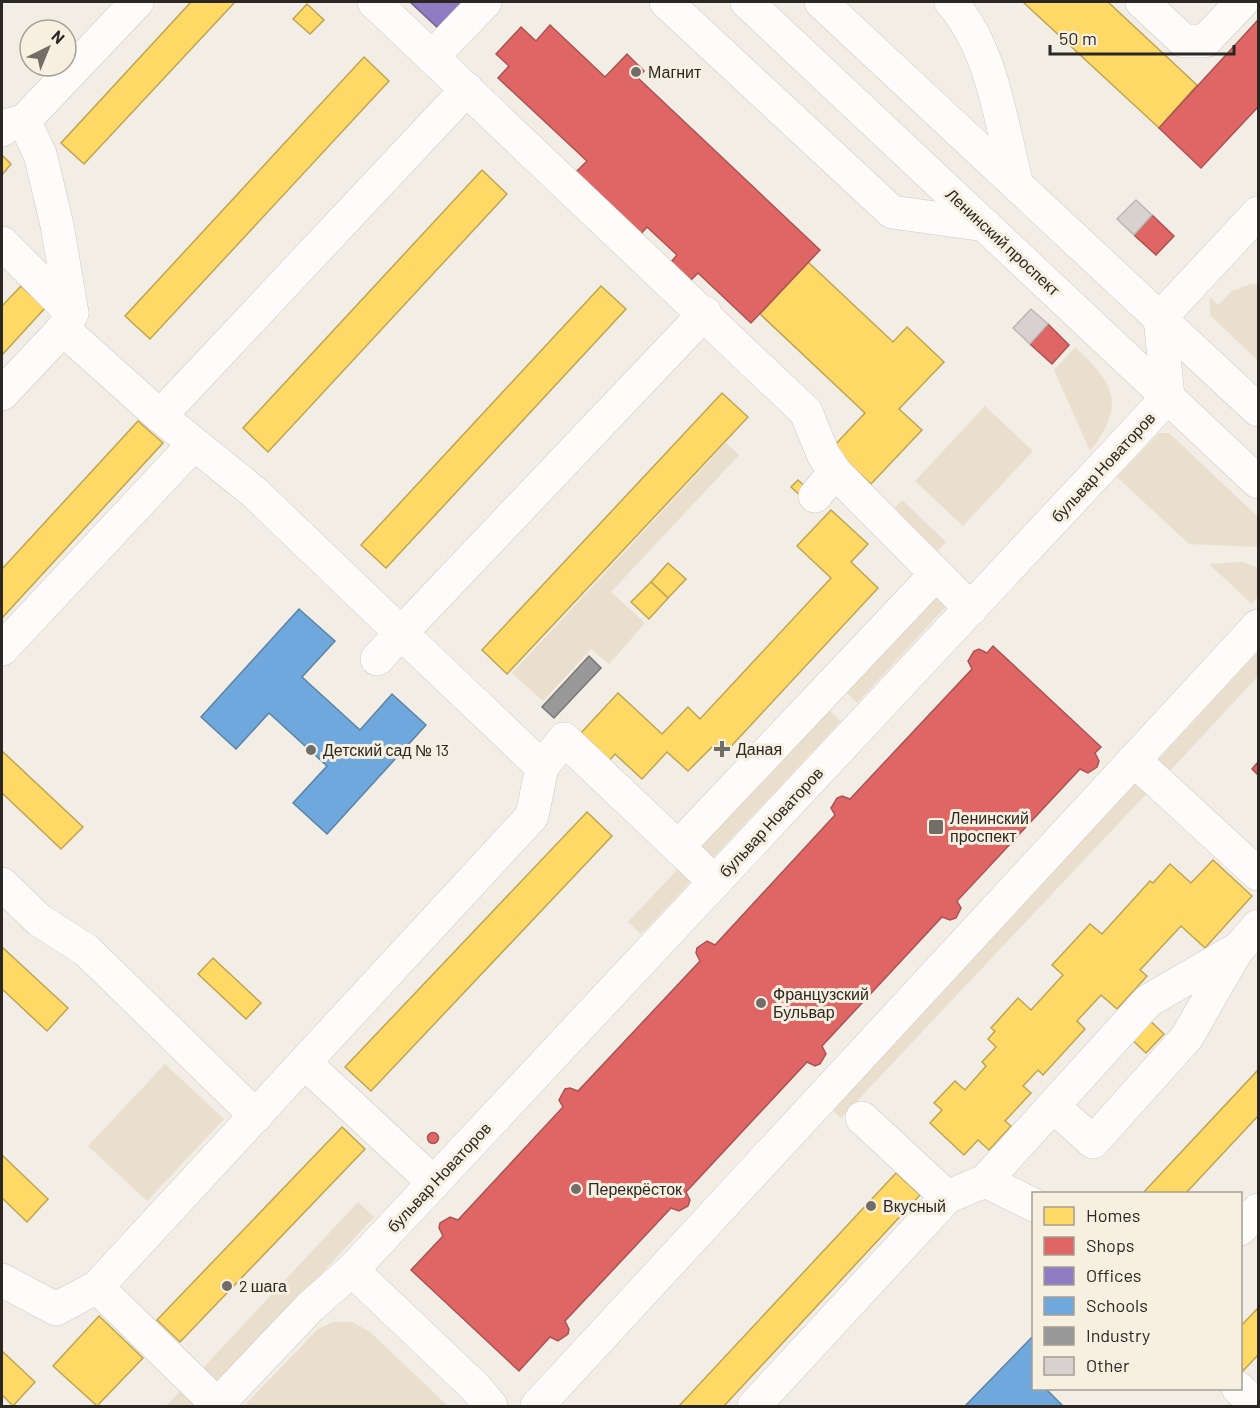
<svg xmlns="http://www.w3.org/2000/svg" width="1260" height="1408" viewBox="0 0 1260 1408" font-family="Barlow,sans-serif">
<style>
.green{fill:#e9dfcc}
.homes{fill:#ffd966;stroke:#bfa452;stroke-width:1.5}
.shops{fill:#e06666;stroke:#aa5352;stroke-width:1.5}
.offices{fill:#8e7cc3;stroke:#706393;stroke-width:1.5}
.schools{fill:#6fa8dc;stroke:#5b82a4;stroke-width:1.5}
.industry{fill:#999;stroke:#787776;stroke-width:1.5}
.building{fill:#d9d0d0;stroke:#bab6b4;stroke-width:1.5}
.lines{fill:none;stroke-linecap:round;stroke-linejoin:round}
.minor-casing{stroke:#cdcac3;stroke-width:34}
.major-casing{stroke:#cdcac3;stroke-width:34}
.minor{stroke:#fdfcfb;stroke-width:33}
.major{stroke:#fdfcfb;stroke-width:33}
.poi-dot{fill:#716d67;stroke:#f7efe0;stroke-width:2}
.labels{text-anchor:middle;stroke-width:6;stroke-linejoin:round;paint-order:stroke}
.poi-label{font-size:16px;fill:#2b2823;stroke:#f7efe0;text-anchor:start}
.street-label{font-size:16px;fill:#2b2823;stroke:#f7efe0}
</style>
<rect width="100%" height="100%" fill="#f2eee5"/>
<g class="green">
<polygon points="1251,284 1258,284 1258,361 1210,315 1210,297 1218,305 1232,291"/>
<path d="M1075,347c40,37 51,58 15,104l-36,-81z"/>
<polygon points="985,406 1033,451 963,526 915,481"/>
<polygon points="1159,433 1169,433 1258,517 1258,547 1189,544 1117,477"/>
<polygon points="726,443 739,455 611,592 645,623 609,664 591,649 543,701 512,673"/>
<polygon points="902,500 946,542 938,551 894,509"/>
<polygon points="1241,562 1258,567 1258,596 1252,604 1209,564"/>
<polygon points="938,592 950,602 857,703 846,692"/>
<polygon points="1258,652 1258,676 1167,774 1155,763"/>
<polygon points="829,710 841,721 710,861 698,850"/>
<polygon points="1137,780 1149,791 841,1118 829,1107"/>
<polygon points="680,867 693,879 641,934 628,922"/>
<polygon points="165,1064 224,1119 147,1201 88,1146"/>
<polygon points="358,1202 374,1217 218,1385 202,1369"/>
<polygon points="333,1322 352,1322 370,1332 448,1406 244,1406 318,1329"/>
<polygon points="183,1388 197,1406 166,1406"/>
</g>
<g class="homes">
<polygon points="191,2 235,2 84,164 61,143"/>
<polygon points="1023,2 1108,2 1197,85 1159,128"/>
<polygon points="307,4 324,20 310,34 293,19"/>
<polygon points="364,57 389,81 150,339 125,316"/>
<polygon points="2,155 11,164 2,175"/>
<polygon points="482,170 507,194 268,452 243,428"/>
<polygon points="808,262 893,342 907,327 944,362 899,409 922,430 871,484 832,448 865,413 760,314"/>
<polygon points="21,286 45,308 2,355 2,306"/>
<polygon points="601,286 626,309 386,568 361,545"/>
<polygon points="722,393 748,417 507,674 482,650"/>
<polygon points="138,421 163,443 2,618 2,569"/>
<polygon points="798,480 810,491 803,498 791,487"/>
<polygon points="831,510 868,544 851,562 878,588 723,755 713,746 688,771 667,752 642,779 615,754 608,762 579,735 618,693 662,734 688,707 700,719 831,578 797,546"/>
<polygon points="668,563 686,579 668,598 651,582"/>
<polygon points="651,582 668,598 649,619 631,602"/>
<polygon points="2,751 83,827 61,849 2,793"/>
<polygon points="587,812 612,836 371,1091 345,1067"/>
<polygon points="1213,860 1252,896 1205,948 1181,926 1140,970 1147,976 1117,1009 1101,995 1077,1021 1085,1029 1043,1075 1038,1070 1023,1086 1031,1093 1005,1121 1011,1126 989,1150 978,1140 964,1155 930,1123 942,1110 934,1103 955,1081 965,1090 986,1066 982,1062 996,1047 988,1039 995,1031 991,1028 1018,998 1031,1010 1063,975 1052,965 1090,924 1102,934 1150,881 1153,883 1170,864 1191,883"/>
<polygon points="2,947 68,1008 47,1031 2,989"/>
<polygon points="213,958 261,1003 246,1019 198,974"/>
<polygon points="1147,1018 1164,1034 1146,1053 1129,1037"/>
<polygon points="1258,1070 1258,1116 1185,1194 1142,1194"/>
<polygon points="342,1127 365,1149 180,1342 157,1320"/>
<polygon points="2,1155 48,1199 27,1222 2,1198"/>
<polygon points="896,1173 920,1195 724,1406 679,1406"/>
<polygon points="1258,1308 1258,1355 1242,1372 1240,1327"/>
<polygon points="99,1316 143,1358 97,1406 53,1366"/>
<polygon points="2,1351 35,1382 13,1406 2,1395"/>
</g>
<g class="shops">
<polygon points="1258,20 1258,107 1201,168 1159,128"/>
<polygon points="550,25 605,77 627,54 644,71 638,78 820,250 751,323 698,273 691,280 671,262 677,255 647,227 641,234 576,172 587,161 498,78 509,66 496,54 521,27 536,41"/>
<polygon points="1152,215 1174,236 1156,255 1134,235"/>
<polygon points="1048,324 1069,345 1052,364 1030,344"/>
<polygon points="993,646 1101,747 1095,753 1099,761 1097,767 1088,773 1080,769 957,901 961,908 956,918 950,920 942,917 822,1046 826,1054 820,1064 815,1066 807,1062 686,1192 690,1200 688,1206 679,1211 671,1208 565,1321 569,1329 568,1334 558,1341 550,1337 519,1371 411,1270 443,1236 439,1228 440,1223 450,1217 458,1220 563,1107 559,1100 565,1089 570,1088 578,1091 700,961 696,953 697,948 707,941 715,945 835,815 831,808 837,798 842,796 850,799 972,669 968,661 974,651 979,649 987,653"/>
<polygon points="1258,762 1258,775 1252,769"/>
<circle cx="433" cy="1138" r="5.5"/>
</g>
<polygon class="offices" points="410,2 468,2 440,30"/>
<g class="schools">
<polygon points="299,609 335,641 302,677 360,730 392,694 426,725 327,834 293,803 327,766 269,713 236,749 201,717"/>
<polygon points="1034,1335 1034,1388 1045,1388 1063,1406 965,1406"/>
</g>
<polygon class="industry" points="589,656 601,668 554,718 542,707"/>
<g class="building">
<polygon points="1136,200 1152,215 1134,235 1117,219"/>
<polygon points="1031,309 1048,324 1030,344 1013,328"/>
</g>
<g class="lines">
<g class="minor-casing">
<g id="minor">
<polyline points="374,2 806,412 823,454 835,472 971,609"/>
<polyline points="666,2 892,212 985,225"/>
<path d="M951,2c42,47 50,123 66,182"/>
<polyline points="1142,2 1184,41 1205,41 1242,2"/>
<polyline points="432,57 485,2"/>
<polyline points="2,130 5,126 24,121 137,2"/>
<polyline points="2,243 72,313"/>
<polyline points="63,329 160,416 467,89"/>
<polyline points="2,394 63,329 72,313 57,225 40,154 24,121"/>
<polyline points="160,416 255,493 401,633 377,659"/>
<polyline points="815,496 835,472"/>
<polyline points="2,649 194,444"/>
<polyline points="1134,760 1258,874"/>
<polyline points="542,767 401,633 705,313"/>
<polyline points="678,847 936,574"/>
<polyline points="2,884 39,920 86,950 256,1116"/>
<polyline points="305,1063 434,1183"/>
<polyline points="1053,1106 1093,1142 1187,1037 1237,950"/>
<polyline points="862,1118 947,1197 985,1181 1034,1205"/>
<polyline points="985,1181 1148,1001 1239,948 1258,926"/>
<polyline points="1240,1229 1258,1210"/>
<polyline points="352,1270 475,1387 491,1406"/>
<polyline points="2,1280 56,1309 97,1287 532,816 542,767 564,739 715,882"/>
<polyline points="97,1287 218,1405"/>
<polyline points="1238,1388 1258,1406"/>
<polyline points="216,1406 310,1307 352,1270 1168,397 1160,318 1258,213"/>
<polyline points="537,1406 1258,626"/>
<polyline points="754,1406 947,1197"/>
</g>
</g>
<g class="major-casing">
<g id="major">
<polyline points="747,2 1258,482"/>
<polyline points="821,2 1258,410"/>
</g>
</g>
<use href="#minor" class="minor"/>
<use href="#major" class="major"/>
</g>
<g class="poi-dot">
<circle cx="636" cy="72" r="6"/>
<path d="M719 740h6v6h6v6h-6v6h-6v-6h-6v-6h6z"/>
<circle cx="311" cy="750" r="6"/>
<rect x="928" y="819" width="16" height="16" rx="3"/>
<circle cx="761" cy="1003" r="6"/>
<circle cx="576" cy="1189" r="6"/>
<circle cx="871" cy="1206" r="6"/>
<circle cx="227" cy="1286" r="6"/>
</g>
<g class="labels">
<g class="poi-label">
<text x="648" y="78">Магнит</text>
<text x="736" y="755">Даная</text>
<text x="323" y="756">Детский сад № 13</text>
<text x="950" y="824">Ленинский<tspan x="950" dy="18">проспект</tspan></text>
<text x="773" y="1000">Французский<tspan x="773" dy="18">Бульвар</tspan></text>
<text x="588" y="1195">Перекрёсток</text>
<text x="883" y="1212">Вкусный</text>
<text x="239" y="1292">2 шага</text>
</g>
<g class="street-label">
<text transform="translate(1003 242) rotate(43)" y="6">Ленинский проспект</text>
<text transform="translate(1103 467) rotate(-47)" y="6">бульвар Новаторов</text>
<text transform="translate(771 822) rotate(-47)" y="6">бульвар Новаторов</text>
<text transform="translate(439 1177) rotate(-47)" y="6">бульвар Новаторов</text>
</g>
</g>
<rect width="1260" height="1408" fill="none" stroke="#2b2823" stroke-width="6"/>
<rect x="1032" y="1192" width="210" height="198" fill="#f7efe0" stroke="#a59f94" stroke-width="1.5"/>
<rect x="1044" y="1207" width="30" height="18" fill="#ffd966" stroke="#a59f94" stroke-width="1.5"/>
<text x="1086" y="1222" font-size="18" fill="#2b2823">Homes</text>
<rect x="1044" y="1237" width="30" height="18" fill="#e06666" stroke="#a59f94" stroke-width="1.5"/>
<text x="1086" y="1252" font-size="18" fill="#2b2823">Shops</text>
<rect x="1044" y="1267" width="30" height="18" fill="#8e7cc3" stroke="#a59f94" stroke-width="1.5"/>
<text x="1086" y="1282" font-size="18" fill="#2b2823">Offices</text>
<rect x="1044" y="1297" width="30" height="18" fill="#6fa8dc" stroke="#a59f94" stroke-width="1.5"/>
<text x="1086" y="1312" font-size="18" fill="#2b2823">Schools</text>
<rect x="1044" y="1327" width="30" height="18" fill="#999999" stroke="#a59f94" stroke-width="1.5"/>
<text x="1086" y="1342" font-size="18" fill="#2b2823">Industry</text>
<rect x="1044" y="1357" width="30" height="18" fill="#d9d0d0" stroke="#a59f94" stroke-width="1.5"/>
<text x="1086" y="1372" font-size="18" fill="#2b2823">Other</text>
<g transform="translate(48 48) rotate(43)"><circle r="28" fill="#f7efe0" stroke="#a59f94" stroke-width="1.5"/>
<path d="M0-4.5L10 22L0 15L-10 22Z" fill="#716d67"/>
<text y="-9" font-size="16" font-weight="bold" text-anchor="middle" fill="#2b2823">N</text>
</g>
<path d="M1050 45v9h184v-9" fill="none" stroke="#2b2823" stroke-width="3"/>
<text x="1059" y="45" font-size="18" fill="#2b2823" stroke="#f7efe0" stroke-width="4.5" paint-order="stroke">50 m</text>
</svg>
